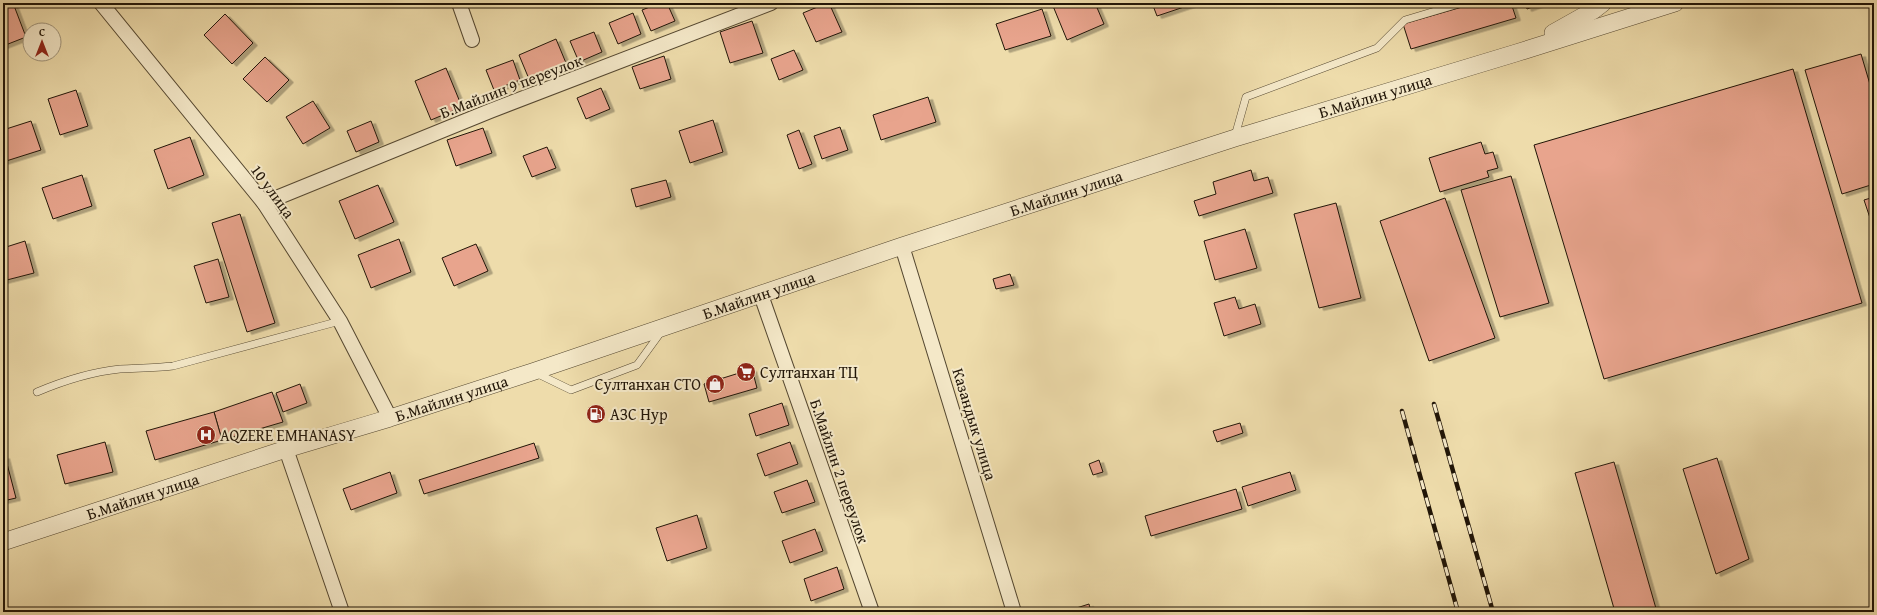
<svg xmlns="http://www.w3.org/2000/svg" width="1877" height="615" viewBox="0 0 1877 615" font-family="'Gentium Book Plus',serif">
<style>
.building{fill:#e8a48d;stroke:#211507;filter:url(#shadow)}
.lines{fill:none;stroke-linecap:round;stroke-linejoin:round}
.service-casing{stroke:#544730;stroke-width:8}
.minor-casing{stroke:#544730;stroke-width:16}
.tertiary-casing{stroke:#544730;stroke-width:18}
.service{stroke:#f4e8c8;stroke-width:7}
.minor{stroke:#f4e8c8;stroke-width:14}
.tertiary{stroke:#f4e8c8;stroke-width:17}
.rail-casing{stroke:#211507;stroke-width:4.5}
.rail{stroke:#f4e8c8;stroke-width:3;stroke-dasharray:9;stroke-linecap:butt}
.labels{text-anchor:middle;stroke-width:4;stroke-linejoin:round;paint-order:stroke}
.street-label{font-size:16px;fill:#211507;stroke:#f4e8c8}
.poi-label{font-size:16px;fill:#211507;stroke:#f4e8c8;text-anchor:start}
</style>
<defs>
<filter id="shadow"><feDropShadow dx="4.5" dy="2.5" stdDeviation="0" flood-color="#0004"/></filter>
</defs>
<rect width="100%" height="100%" fill="#eedcab"/>
<filter id="stains"><feTurbulence type="fractalNoise" baseFrequency=".005" numOctaves="4"/><feColorMatrix values="0 0 0 0 .2 0 0 0 0 .09 0 0 0 0 .02 0 0 0 .5 -.17"/></filter>
<radialGradient id="worn" r=".72"><stop offset=".6" stop-color="#630" stop-opacity="0"/><stop offset="1" stop-color="#630" stop-opacity=".3"/></radialGradient>
<g class="building">
<polygon points="3,3 13,3 26,37 3,46"/>
<polygon points="660,3 667,3 675,21 651,31 642,10"/>
<polygon points="827,3 829,3 842,32 816,42 803,13"/>
<polygon points="1059,3 1095,3 1104,24 1067,40 1053,6"/>
<polygon points="1152,3 1196,3 1157,16"/>
<polygon points="1476,3 1511,3 1516,18 1411,49 1403,24"/>
<polygon points="1525,3 1543,3 1527,9"/>
<polygon points="1042,9 1051,36 1005,50 996,24"/>
<polygon points="633,13 641,34 618,44 609,23"/>
<polygon points="225,14 253,43 232,64 204,35"/>
<polygon points="752,21 763,53 730,63 720,32"/>
<polygon points="594,32 602,52 579,62 570,41"/>
<polygon points="556,39 566,63 529,79 519,55"/>
<polygon points="794,50 803,70 779,80 771,59"/>
<polygon points="1861,54 1874,98 1874,184 1842,194 1805,70"/>
<polygon points="664,56 671,79 640,89 632,67"/>
<polygon points="265,57 289,80 267,102 243,79"/>
<polygon points="513,60 520,80 494,90 486,70"/>
<polygon points="446,68 462,107 431,120 415,81"/>
<polygon points="1793,69 1862,303 1604,379 1534,145"/>
<polygon points="601,88 610,109 586,119 577,98"/>
<polygon points="76,90 88,126 60,135 48,99"/>
<polygon points="928,97 936,122 881,140 873,115"/>
<polygon points="313,101 330,128 303,144 286,117"/>
<polygon points="713,120 723,152 690,163 679,131"/>
<polygon points="31,121 41,150 3,162 3,130"/>
<polygon points="371,121 379,142 356,152 347,131"/>
<polygon points="840,127 848,150 822,159 814,136"/>
<polygon points="483,128 492,153 456,166 447,140"/>
<polygon points="799,130 812,164 799,169 787,135"/>
<polygon points="190,137 204,175 168,189 154,150"/>
<polygon points="1481,142 1485,154 1493,152 1498,168 1487,171 1489,177 1440,192 1429,158"/>
<polygon points="547,147 556,168 532,177 523,156"/>
<polygon points="1251,170 1254,181 1268,177 1273,193 1199,216 1194,201 1216,194 1213,182"/>
<polygon points="82,175 92,206 53,219 42,188"/>
<polygon points="1511,176 1549,303 1500,317 1461,190"/>
<polygon points="666,180 671,197 636,207 631,189"/>
<polygon points="378,185 394,222 355,239 339,201"/>
<polygon points="1874,197 1874,230 1864,200"/>
<polygon points="1445,198 1495,338 1429,361 1380,221"/>
<polygon points="1336,203 1361,298 1319,308 1294,214"/>
<polygon points="240,214 275,323 247,332 212,223"/>
<polygon points="1245,229 1257,268 1215,280 1204,241"/>
<polygon points="399,239 411,272 371,288 358,255"/>
<polygon points="25,241 34,273 3,281 3,248"/>
<polygon points="476,244 488,271 454,286 442,258"/>
<polygon points="218,259 229,297 206,303 194,266"/>
<polygon points="1010,274 1014,285 996,289 993,279"/>
<polygon points="1235,297 1239,309 1255,304 1261,324 1224,336 1214,303"/>
<polygon points="752,369 757,388 709,402 704,384"/>
<polygon points="300,384 307,403 283,412 276,393"/>
<polygon points="272,392 283,422 222,440 214,412"/>
<polygon points="782,403 789,425 756,436 749,414"/>
<polygon points="214,412 222,440 155,460 146,431"/>
<polygon points="1240,423 1243,433 1217,442 1213,431"/>
<polygon points="105,442 113,472 65,484 57,455"/>
<polygon points="790,442 798,464 765,476 757,454"/>
<polygon points="534,443 539,458 424,494 419,480"/>
<polygon points="5,456 16,498 3,501 3,457"/>
<polygon points="1717,458 1749,559 1716,574 1683,469"/>
<polygon points="1099,460 1103,472 1093,475 1089,464"/>
<polygon points="1614,462 1657,612 1615,612 1575,473"/>
<polygon points="390,472 397,493 351,510 343,489"/>
<polygon points="1290,472 1296,490 1248,506 1242,487"/>
<polygon points="807,480 815,502 782,513 774,492"/>
<polygon points="1236,489 1242,509 1151,536 1145,516"/>
<polygon points="697,515 707,548 667,561 656,528"/>
<polygon points="815,529 823,551 790,563 782,541"/>
<polygon points="837,567 844,589 811,601 804,579"/>
<polygon points="1089,604 1091,612 1064,612"/>
</g>
<g class="lines">
<g class="service-casing">
<g id="service">
<polyline points="1235,136 1246,97 1377,48 1405,20 1462,3"/>
<polyline points="536,373 571,390 637,365 661,332"/>
<path d="M37,392c26,-11 54,-20 83,-23 17,-1 35,-1 53,-3l167,-45"/>
</g>
</g>
<g class="minor-casing">
<g id="minor">
<polyline points="101,3 264,203 340,321 390,418"/>
<polyline points="459,3 472,40"/>
<polyline points="264,203 490,111 771,3"/>
<polyline points="902,246 1014,612"/>
<polyline points="761,295 872,612"/>
<polyline points="286,449 342,612"/>
</g>
</g>
<g class="tertiary-casing">
<g id="tertiary">
<polyline points="1553,33 1594,10 1603,3"/>
<path id="s1" d="M3,542l283,-93 104,-31 142,-46 370,-126 333,-108 281,-85 159,-50"/>
</g>
</g>
<use href="#service" class="service"/>
<use href="#minor" class="minor"/>
<use href="#tertiary" class="tertiary"/>
<g class="rail-casing">
<g id="rail">
<polyline points="1434,404 1493,612"/>
<polyline points="1402,411 1458,612"/>
</g>
</g>
<use href="#rail" class="rail"/>
</g>
<defs>
<g id="supermarket-disc" transform="scale(1)"><circle r="9.5" fill="#8f2418" stroke="#f4e8c8"/><path d="M-6-5.5h2.5l.6 2H6L4.5 2H-2.5L-4.4-4H-6ZM-1.5 3.2a1.3 1.3 0 1 0 .1 0ZM3 3.2a1.3 1.3 0 1 0 .1 0Z" fill="#fff"/></g>
<g id="shop-disc" transform="scale(1)"><circle r="9.5" fill="#8f2418" stroke="#f4e8c8"/><path d="M-5-2.5h2.3a2.7 3.5 0 0 1 5.4 0H5L5.5 6h-11ZM-1.5-2.5h3a1.5 2.3 0 0 0-3 0Z" fill="#fff"/></g>
<g id="fuel-disc" transform="scale(1)"><circle r="9.5" fill="#8f2418" stroke="#f4e8c8"/><path d="M-5.5-6h7V0h2V4h1.3V-2.5L3-4.5l.8-.8L6-3V5H2.5V1h-1V6h-7ZM-4.2-4.7v3.2H.2V-4.7Z" fill="#fff"/></g>
<g id="hospital-disc" transform="scale(1)"><circle r="9.5" fill="#8f2418" stroke="#f4e8c8"/><path d="M-5-5h3v3.5h4V-5h3V5h-3V1.5h-4V5h-3Z" fill="#fff"/></g>
</defs>
<g fill-rule="evenodd">
<use href="#supermarket-disc" x="746" y="372"/>
<use href="#shop-disc" x="715" y="384"/>
<use href="#fuel-disc" x="596" y="414"/>
<use href="#hospital-disc" x="206" y="435"/>
</g>
<g class="labels">
<g class="street-label">
<text transform="translate(511 86) rotate(-21)" y="6">Б.Майлин 9 переулок</text>
<text dy="6" stroke="none"><textPath href="#s1" startOffset="1443">Б.Майлин улица</textPath></text>
<text transform="translate(273 191) rotate(54)" y="6">10 улица</text>
<text dy="6" stroke="none"><textPath href="#s1" startOffset="1119">Б.Майлин улица</textPath></text>
<text dy="6" stroke="none"><textPath href="#s1" startOffset="795">Б.Майлин улица</textPath></text>
<text dy="6" stroke="none"><textPath href="#s1" startOffset="471">Б.Майлин улица</textPath></text>
<text transform="translate(975 424) rotate(73)" y="6">Казандык улица</text>
<text transform="translate(840 471) rotate(71)" y="6">Б.Майлин 2 переулок</text>
<text dy="6" stroke="none"><textPath href="#s1" startOffset="147">Б.Майлин улица</textPath></text>
</g>
<g class="poi-label">
<text x="760" y="378">Султанхан ТЦ</text>
<text x="701" y="390" text-anchor="end">Султанхан СТО</text>
<text x="610" y="420">АЗС Нур</text>
<text x="220" y="441">AQZERE EMHANASY</text>
</g>
</g>
<rect width="1877" height="615" fill="none" stroke="#eedcab" stroke-width="16"/>
<rect x="4" y="4" width="1869" height="607" fill="none" stroke="#211507" stroke-width="2"/>
<rect x="8" y="8" width="1861" height="599" fill="none" stroke="#211507"/>
<g transform="translate(42 42)"><circle r="19" fill="#f4e8c8" stroke="#a0947b"/>
<path d="M0-3L7 15L0 10L-7 15Z" fill="#8f2418"/>
<text y="-6" font-size="11" font-weight="bold" text-anchor="middle" fill="#211507">С</text>
</g>
<rect width="100%" height="100%" filter="url(#stains)"/>
<rect width="100%" height="100%" fill="url(#worn)"/>
</svg>
